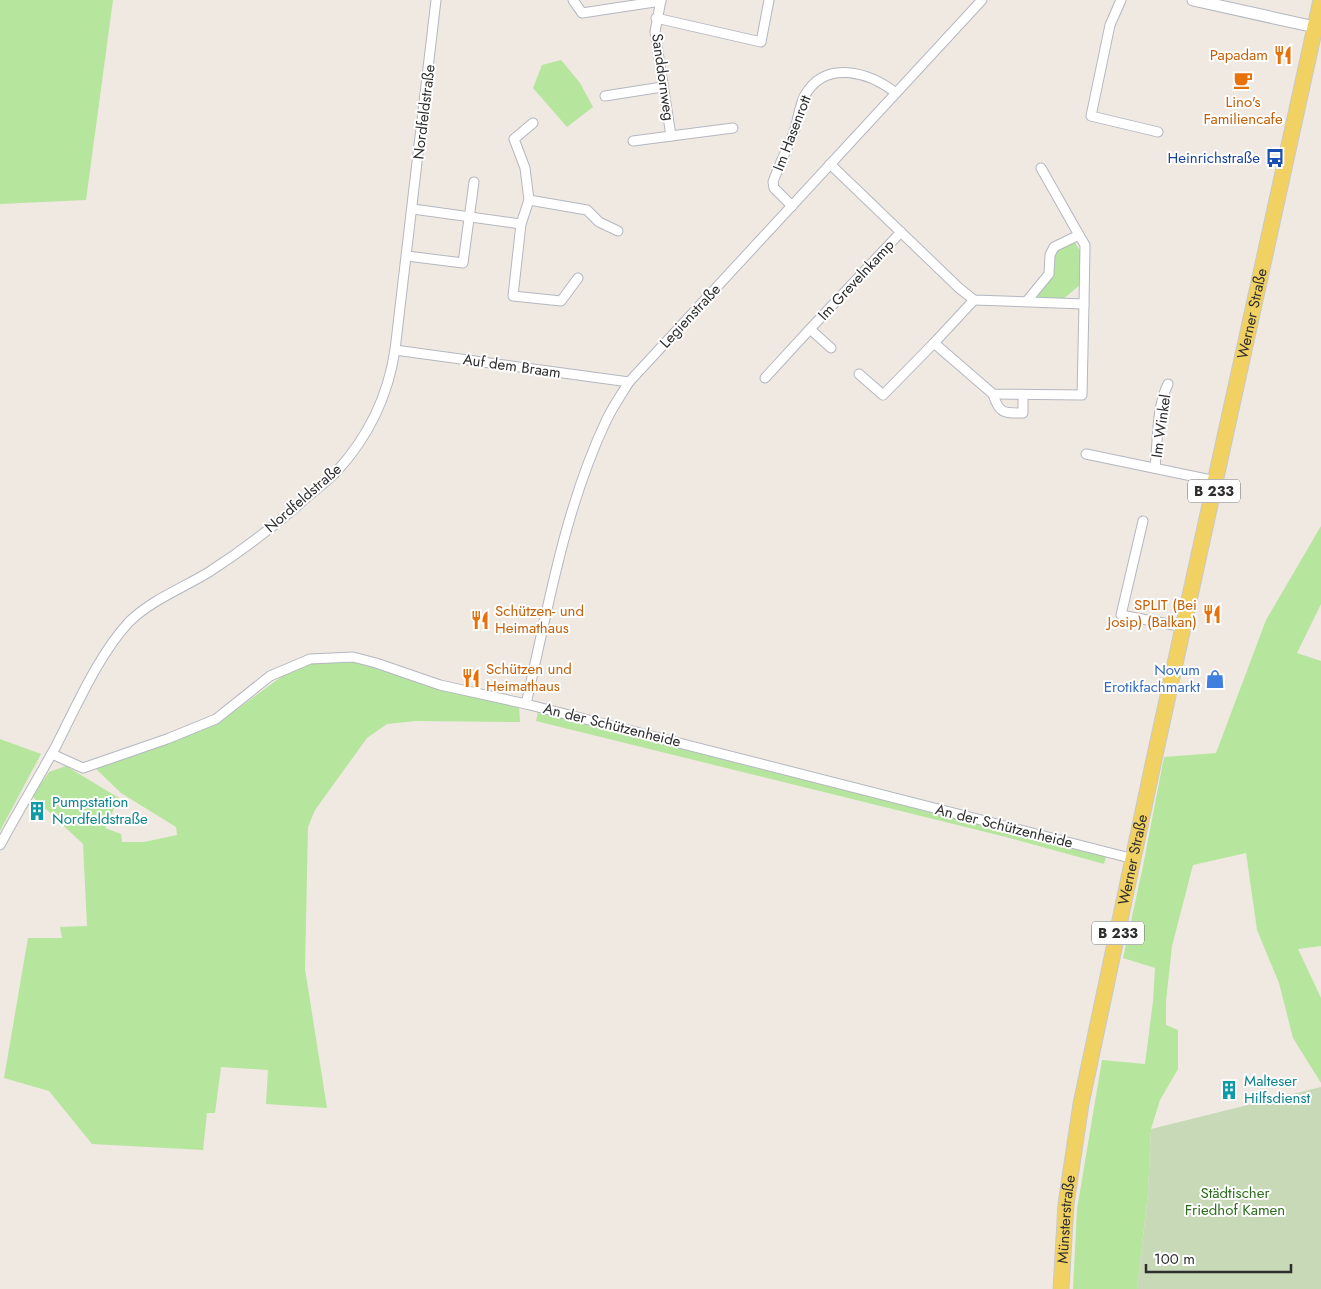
<svg xmlns="http://www.w3.org/2000/svg" width="1321" height="1289" viewBox="0 0 1321 1289" font-family="Jost,sans-serif">
<style>
.green{fill:#b6e59e}
.cemetery{fill:#c8d9b8}
.lines{fill:none;stroke-linecap:round;stroke-linejoin:round}
.minor-casing{stroke:#b4b7c1;stroke-width:11}
.tertiary-casing{stroke:#b4b7c1;stroke-width:13}
.primary-casing{stroke:#c9c9c9;stroke-width:17}
.minor{stroke:#fff;stroke-width:9}
.tertiary{stroke:#fff;stroke-width:11}
.primary{stroke:#f2d163;stroke-width:15}
.labels{text-anchor:middle;stroke-width:4;stroke-linejoin:round;paint-order:stroke}
.shield{fill:#fff;stroke:#6d6d6d;stroke-width:1}
.shield-label{font-size:14px;font-weight:bold;fill:#2e2e2e}
.food-label{font-size:15px;fill:#c56008;stroke:#fff;text-anchor:end}
.street-label{font-size:15px;fill:#2e2e2e;stroke:#fff}
.transit-label{font-size:15px;fill:#164399;stroke:#fff;text-anchor:end}
.shop-label{font-size:15px;fill:#366cbe;stroke:#fff;text-anchor:end}
.culture-label{font-size:15px;fill:#0d838f;stroke:#fff;text-anchor:start}
.park-label{font-size:15px;fill:#2c6e1b;stroke:#fff}
</style>
<rect width="100%" height="100%" fill="#efe9e1"/>
<g class="green">
<polygon points="0,0 113,0 86,200 0,204"/>
<polygon points="561,60 580,83 593,107 567,127 533,88 542,65"/>
<polygon points="1074,241 1082,254 1080,285 1062,300 1035,299 1052,256 1056,251"/>
<polygon points="1321,526 1321,604 1297,653 1321,661 1321,946 1298,949 1321,998 1321,1083 1293,1038 1279,983 1257,930 1246,853 1193,865 1172,946 1166,1001 1166,1025 1178,1030 1178,1069 1160,1100 1151,1129 1148,1193 1137,1289 1073,1289 1077,1209 1102,1060 1145,1064 1153,1001 1155,968 1123,958 1143,866 1164,757 1216,753 1266,620"/>
<polygon points="334,661 357,662 434,688 519,705 520,722 416,721 387,724 367,738 315,810 308,827 305,969 327,1108 266,1104 268,1070 221,1067 215,1113 207,1113 203,1150 92,1144 49,1091 4,1078 28,938 62,938 60,927 87,926 83,844 32,796 49,772 66,766 119,798 105,828 121,834 122,842 144,842 177,835 176,827 121,793 95,768 217,724 281,677 311,664"/>
<polygon points="538,712 1106,857 1104,864 1010,838 536,721"/>
<polygon points="0,739 41,754 0,831"/>
</g>
<polygon class="cemetery" points="1321,1087 1321,1289 1137,1289 1148,1193 1151,1129"/>
<g class="lines">
<g class="minor-casing">
<g id="minor">
<polyline points="573,0 582,13 661,1"/>
<polyline points="661,0 655,32 671,136 733,128"/>
<polyline points="1121,0 1110,25 1091,116 1158,132"/>
<polyline points="656,18 761,42 769,0"/>
<polyline points="605,96 662,87"/>
<polyline points="533,123 514,139 525,168 529,200 521,224 513,296 561,301 578,278"/>
<polyline points="633,141 671,136"/>
<polyline points="830,164 959,288 974,300 1084,304 1085,245 1079,235 1054,247 1050,255 1049,274 1026,302"/>
<polyline points="1041,168 1079,235"/>
<polyline points="529,200 587,210 599,222 618,231"/>
<path d="M792,206l-18,-18 -1,-6c6,-17 14,-33 21,-50 4,-11 5,-26 11,-37 21,-36 64,-23 91,-2"/>
<polyline points="413,209 521,224"/>
<polyline points="407,256 463,263 474,182"/>
<polyline points="934,343 974,300"/>
<polyline points="831,348 810,329 901,232"/>
<polyline points="395,350 629,382"/>
<polyline points="859,374 883,395 934,343 993,394 1082,395 1084,304"/>
<polyline points="765,378 810,329"/>
<path d="M993,394c6,20 11,19 30,19v-18"/>
<polyline points="1086,454 1216,481"/>
<path d="M1155,468c3,-27 1,-60 13,-84"/>
<polyline points="1143,521 1121,615 1184,627"/>
<path d="M526,704c22,-95 38,-194 80,-283 6,-13 15,-26 23,-39l353,-382"/>
<polyline points="52,754 83,768 167,739 216,719 270,676 310,659 353,657 376,663 440,685 526,704 1134,859"/>
<path d="M0,845c18,-34 38,-66 56,-99 20,-39 43,-92 73,-124 22,-22 54,-34 80,-50 31,-20 60,-42 88,-66 13,-12 28,-23 40,-35 32,-35 51,-75 58,-121l41,-350"/>
</g>
</g>
<g class="tertiary-casing">
<polyline id="tertiary" points="1193,0 1315,27"/>
</g>
<g class="primary-casing">
<g id="primary">
<path id="s1" d="M1061,1289l5,-85 15,-100 74,-349 166,-755"/>
</g>
</g>
<use href="#minor" class="minor"/>
<use href="#tertiary" class="tertiary"/>
<use href="#primary" class="primary"/>
</g>
<defs>
<g id="restaurant-bare" transform="scale(1.5)"><path d="M-5-6h1v4h1v-4h1v4h1v-4h1v5L-1.5 .5V6h-2V.5L-5-1ZM5-6V6H3V1.5H1.5Q1.5-4 5-6Z" fill="#e8710a" stroke="#fff" stroke-width="2.5" paint-order="stroke"/></g>
<g id="cafe-bare" transform="scale(1.5)"><path d="M-5.5-4.5H6V0H3Q3 3.5 0 3.5H-2.5Q-5.5 3.5-5.5 0ZM3-3.2v2h1.7v-2ZM-6 4.5H4V6H-6Z" fill="#e8710a" stroke="#fff" stroke-width="2.5" paint-order="stroke"/></g>
<g id="bus-bare" transform="scale(1.5)"><path d="M-5-6H5V4H4V6H2V4H-2V6H-4V4H-5ZM-3.5-4V0h7V-4ZM-3.5 1.2v1.5H-2V1.2ZM2 1.2v1.5H3.5V1.2Z" fill="#1a4fb4" stroke="#fff" stroke-width="2.5" paint-order="stroke"/></g>
<g id="shop-bare" transform="scale(1.5)"><path d="M-5-2.5h2.3a2.7 3.5 0 0 1 5.4 0H5L5.5 6h-11ZM-1.5-2.5h3a1.5 2.3 0 0 0-3 0Z" fill="#3f7fe0" stroke="#fff" stroke-width="2.5" paint-order="stroke"/></g>
<g id="building-bare" transform="scale(1.5)"><path d="M-4-6H4V6H1V3H-1V6H-4ZM-2.5-4.3h1.7v1.8h-1.7ZM.8-4.3h1.7v1.8H.8ZM-2.5-1h1.7V.8h-1.7ZM.8-1h1.7V.8H.8Z" fill="#0f9aa8" stroke="#fff" stroke-width="2.5" paint-order="stroke"/></g>
</defs>
<g fill-rule="evenodd">
<use href="#restaurant-bare" x="1283" y="55"/>
<use href="#cafe-bare" x="1243" y="80"/>
<use href="#bus-bare" x="1275" y="158"/>
<use href="#restaurant-bare" x="1212" y="614"/>
<use href="#restaurant-bare" x="480" y="620"/>
<use href="#restaurant-bare" x="471" y="678"/>
<use href="#shop-bare" x="1215" y="679"/>
<use href="#building-bare" x="37" y="811"/>
<use href="#building-bare" x="1229" y="1090"/>
</g>
<g class="labels">
<g class="shield">
<rect x="1188" y="479.5" width="52" height="23" rx="4"/>
<rect x="1092" y="921.5" width="52" height="23" rx="4"/>
</g>
<g class="shield-label">
<text x="1214" y="496">B 233</text>
<text x="1118" y="938">B 233</text>
</g>
<g class="food-label">
<text x="1268" y="60">Papadam</text>
<text x="1243" y="107" text-anchor="middle">Lino's<tspan x="1243" dy="17">Familiencafe</tspan></text>
<text x="1197" y="610">SPLIT (Bei<tspan x="1197" dy="17">Josip) (Balkan)</tspan></text>
<text x="495" y="616" text-anchor="start">Schützen- und<tspan x="495" dy="17">Heimathaus</tspan></text>
<text x="486" y="674" text-anchor="start">Schützen und<tspan x="486" dy="17">Heimathaus</tspan></text>
</g>
<g class="street-label">
<text transform="translate(663 77) rotate(82)" y="5">Sanddornweg</text>
<text transform="translate(424 112) rotate(-83)" y="5">Nordfeldstraße</text>
<text transform="translate(792 133) rotate(-69)" y="5">Im Hasenrott</text>
<text transform="translate(856 280) rotate(-47)" y="5">Im Grevelnkamp</text>
<text dy="5" stroke="none"><textPath href="#s1" startOffset="995">Werner Straße</textPath></text>
<text transform="translate(690 316) rotate(-47)" y="5">Legienstraße</text>
<text transform="translate(512 366) rotate(8)" y="5">Auf dem Braam</text>
<text transform="translate(1161 426) rotate(-82)" y="5">Im Winkel</text>
<text transform="translate(303 498) rotate(-41)" y="5">Nordfeldstraße</text>
<text transform="translate(612 725) rotate(14)" y="5">An der Schützenheide</text>
<text transform="translate(1004 826) rotate(14)" y="5">An der Schützenheide</text>
<text dy="5" stroke="none"><textPath href="#s1" startOffset="436">Werner Straße</textPath></text>
<text dy="5" stroke="none"><textPath href="#s1" startOffset="70">Münsterstraße</textPath></text>
</g>
<g class="transit-label">
<text x="1260" y="163">Heinrichstraße</text>
</g>
<g class="shop-label">
<text x="1200" y="675">Novum<tspan x="1200" dy="17">Erotikfachmarkt</tspan></text>
</g>
<g class="culture-label">
<text x="52" y="807">Pumpstation<tspan x="52" dy="17">Nordfeldstraße</tspan></text>
<text x="1244" y="1086">Malteser<tspan x="1244" dy="17">Hilfsdienst</tspan></text>
</g>
<g class="park-label">
<text x="1235" y="1198">Städtischer<tspan x="1235" dy="17">Friedhof Kamen</tspan></text>
</g>
</g>
<path d="M1146 1264v8h145v-8" fill="none" stroke="#2e2e2e" stroke-width="2.5"/>
<text x="1154" y="1264" font-size="15" fill="#2e2e2e" stroke="#ffffff" stroke-width="4" paint-order="stroke">100 m</text>
</svg>
